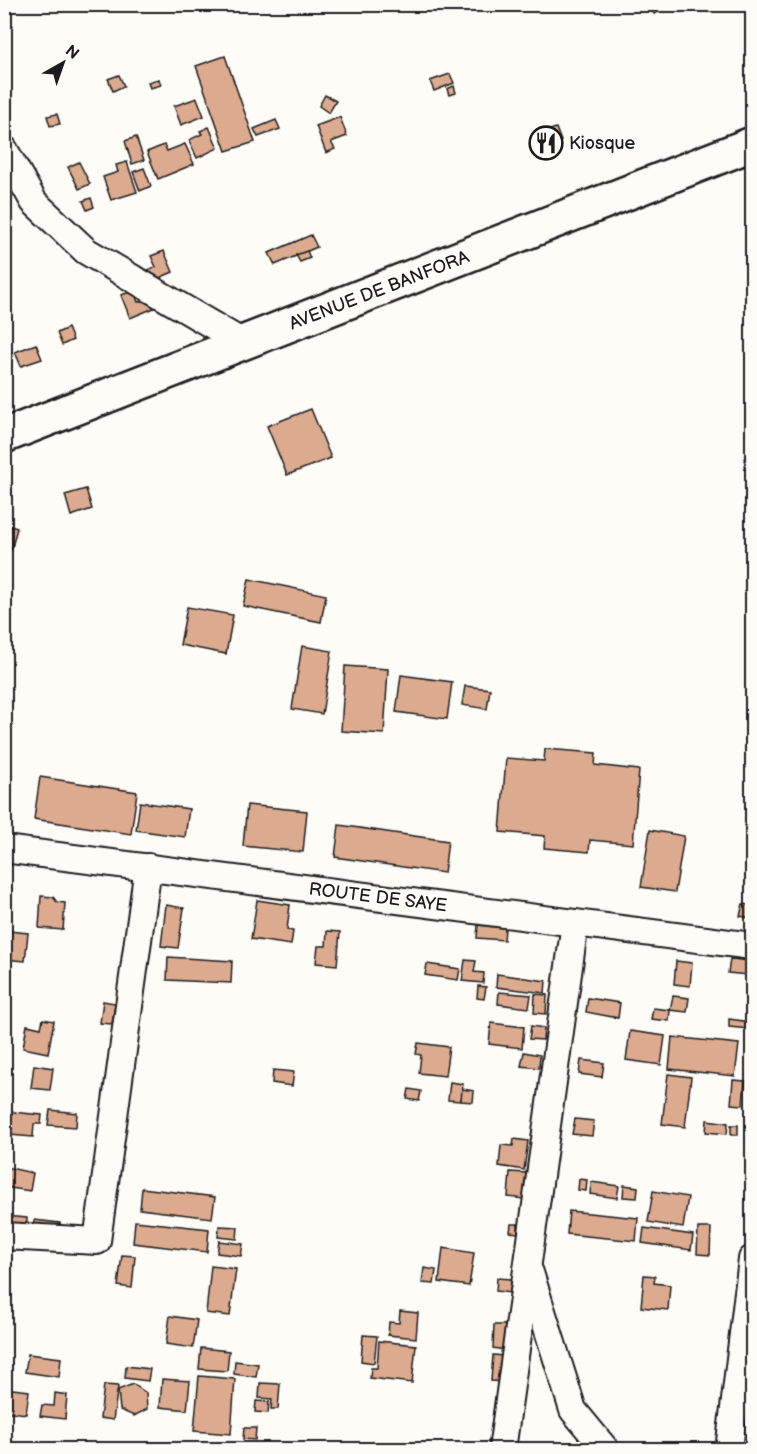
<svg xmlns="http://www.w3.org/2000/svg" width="757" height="1454" viewBox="0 0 757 1454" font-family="'Balsamiq Sans',sans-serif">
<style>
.building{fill:#dcaa8f;stroke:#1c1c1c;stroke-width:1.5}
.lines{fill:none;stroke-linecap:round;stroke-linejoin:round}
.minor-casing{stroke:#1c1c1c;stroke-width:30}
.secondary-casing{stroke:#1c1c1c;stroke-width:38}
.minor{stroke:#fdfcf7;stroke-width:26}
.secondary{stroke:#fdfcf7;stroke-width:33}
.labels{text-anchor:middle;stroke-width:4.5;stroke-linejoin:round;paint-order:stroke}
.poi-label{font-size:18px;fill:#1c1c1c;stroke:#fdfcf7;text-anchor:start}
.street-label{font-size:18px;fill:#1c1c1c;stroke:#fdfcf7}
</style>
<rect width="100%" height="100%" fill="#fdfcf7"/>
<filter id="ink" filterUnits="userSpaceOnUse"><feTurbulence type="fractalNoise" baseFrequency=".0167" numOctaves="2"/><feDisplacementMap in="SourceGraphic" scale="12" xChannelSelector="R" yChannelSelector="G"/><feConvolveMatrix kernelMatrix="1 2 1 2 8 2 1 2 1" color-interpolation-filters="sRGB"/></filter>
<g filter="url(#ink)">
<g class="building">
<polygon points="650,4 676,4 654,14"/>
<polygon points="225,56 255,142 226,151 196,66"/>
<polygon points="450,74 454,83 434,91 430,81"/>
<polygon points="119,75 124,86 113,91 108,79"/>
<polygon points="159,79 161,85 150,88 148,82"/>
<polygon points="454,86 456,93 449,95 447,89"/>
<polygon points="325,95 336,101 329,113 319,106"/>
<polygon points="197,98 204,116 181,125 174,106"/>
<polygon points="57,114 60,124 50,126 47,116"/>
<polygon points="340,117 347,136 331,142 335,149 326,153 316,126"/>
<polygon points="276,120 280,129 258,137 254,129"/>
<polygon points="209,127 218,148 197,158 189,140 202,134 200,131"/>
<polygon points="556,128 561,141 537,148 533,136"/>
<polygon points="136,137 144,160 132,164 125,141"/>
<polygon points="185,144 194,164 158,179 147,152 164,145 167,151"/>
<polygon points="79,162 90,184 79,189 68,167"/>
<polygon points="127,162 137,192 111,200 103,177 118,172 116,165"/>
<polygon points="144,168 151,186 140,191 133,172"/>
<polygon points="91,198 94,207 87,210 83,201"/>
<polygon points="311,235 317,247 275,265 269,253"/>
<polygon points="164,251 173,272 152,281 148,270 156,267 151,256"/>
<polygon points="307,251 310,258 300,262 296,255"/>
<polygon points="134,291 138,302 150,298 154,308 130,318 121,295"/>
<polygon points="68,328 73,340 62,345 57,333"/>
<polygon points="36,344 42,359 21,366 15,352"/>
<polygon points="311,409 331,458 287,475 267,426"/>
<polygon points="86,489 92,509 71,516 65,495"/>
<polygon points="4,524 17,528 11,551 4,549"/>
<polygon points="249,579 326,595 321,622 243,606"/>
<polygon points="187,607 233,615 226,654 180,645"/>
<polygon points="302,646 332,651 322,714 292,709"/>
<polygon points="345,666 388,669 384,734 341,731"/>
<polygon points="401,675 452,682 447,719 396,712"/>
<polygon points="465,686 490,689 487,709 462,705"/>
<polygon points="545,749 596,753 595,765 639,770 633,844 590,840 589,852 544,848 545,836 500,832 506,758 544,761"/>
<polygon points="40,777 137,792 131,834 34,819"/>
<polygon points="140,802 189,809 185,837 136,830"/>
<polygon points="247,805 307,811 303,852 243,846"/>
<polygon points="339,825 448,841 444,873 335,857"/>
<polygon points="650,830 684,836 675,892 641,887"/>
<polygon points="41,896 53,897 57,902 65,903 63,930 39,928"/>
<polygon points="257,900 290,905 287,930 293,931 291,945 251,939"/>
<polygon points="743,904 752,906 750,918 740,916"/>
<polygon points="166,905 184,908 178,948 161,946"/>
<polygon points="478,925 505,928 504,940 477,938"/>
<polygon points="9,931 28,933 25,961 4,959"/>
<polygon points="327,931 340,932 337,965 316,963 318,946 326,946"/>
<polygon points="168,957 232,961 231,983 167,980"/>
<polygon points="730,959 750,961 748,975 728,973"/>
<polygon points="465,960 476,961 474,972 484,973 483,983 462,981"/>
<polygon points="676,961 692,963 690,986 674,984"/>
<polygon points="427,964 460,969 458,980 425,975"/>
<polygon points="497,974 546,981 545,993 496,987"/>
<polygon points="478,986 486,987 484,999 477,998"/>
<polygon points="499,992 531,995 529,1008 498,1004"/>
<polygon points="535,994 547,995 546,1014 534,1013"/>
<polygon points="673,996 689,998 687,1012 670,1010"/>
<polygon points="588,998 620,1003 618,1018 586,1012"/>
<polygon points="103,1001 115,1003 112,1024 100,1023"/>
<polygon points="653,1008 670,1010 669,1021 651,1019"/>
<polygon points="43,1019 54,1021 48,1053 23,1048 27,1025 41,1028"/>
<polygon points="729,1019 750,1022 749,1029 729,1027"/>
<polygon points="491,1023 524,1027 522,1048 489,1044"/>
<polygon points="531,1026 544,1028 543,1040 529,1039"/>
<polygon points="630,1031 665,1036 661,1065 626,1060"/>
<polygon points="672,1037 739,1044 735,1076 669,1069"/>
<polygon points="418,1043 449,1047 445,1076 419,1073 421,1055 416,1054"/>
<polygon points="524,1052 540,1055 539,1068 521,1066"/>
<polygon points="581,1060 604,1063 602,1077 579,1074"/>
<polygon points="34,1065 53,1068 50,1090 31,1088"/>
<polygon points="273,1070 294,1072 292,1086 272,1083"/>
<polygon points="668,1074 691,1077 685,1127 662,1124"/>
<polygon points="733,1080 745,1081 743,1105 731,1104"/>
<polygon points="450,1082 463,1084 461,1101 448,1100"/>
<polygon points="409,1089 421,1091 419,1101 407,1099"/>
<polygon points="462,1089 474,1091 473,1102 461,1101"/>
<polygon points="50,1110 77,1113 76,1127 48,1125"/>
<polygon points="12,1112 42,1115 41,1124 34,1124 33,1137 10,1135"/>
<polygon points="575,1119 594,1121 592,1136 572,1134"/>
<polygon points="707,1120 728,1123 727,1134 706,1132"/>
<rect x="731" y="1125" width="7" height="10"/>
<polygon points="514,1139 528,1141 524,1170 499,1166 501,1145 513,1146"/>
<polygon points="5,1167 33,1173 30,1191 4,1187"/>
<polygon points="510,1172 526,1173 524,1199 508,1197"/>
<polygon points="579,1179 587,1180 586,1191 578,1190"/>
<polygon points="591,1182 619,1186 617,1198 590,1194"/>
<polygon points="624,1185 638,1187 637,1198 623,1197"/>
<polygon points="142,1188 215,1197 212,1218 140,1209"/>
<polygon points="653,1191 688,1197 683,1228 648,1222"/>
<polygon points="569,1211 638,1218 636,1241 567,1234"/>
<polygon points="4,1216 27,1218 26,1231 4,1229"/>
<polygon points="34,1220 60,1223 58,1236 32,1232"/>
<polygon points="135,1221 209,1229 207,1252 133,1243"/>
<polygon points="511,1224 518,1224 518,1233 510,1232"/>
<polygon points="219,1226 238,1227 237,1239 218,1237"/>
<polygon points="644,1228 693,1235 691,1250 642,1243"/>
<polygon points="698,1228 711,1228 710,1255 697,1254"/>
<polygon points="219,1241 243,1244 241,1256 217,1253"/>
<polygon points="443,1248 474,1253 469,1286 439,1282"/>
<polygon points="122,1255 135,1256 132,1288 118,1286"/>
<polygon points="211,1266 236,1269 230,1316 206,1313"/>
<polygon points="424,1268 436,1270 434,1284 422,1283"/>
<polygon points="644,1275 655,1276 654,1283 670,1285 668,1310 641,1307"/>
<polygon points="497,1278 511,1279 510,1293 496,1291"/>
<polygon points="400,1311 418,1313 416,1338 388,1335 389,1322 399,1323"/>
<polygon points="170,1316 197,1320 193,1348 166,1344"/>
<polygon points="494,1325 507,1325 505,1350 493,1348"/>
<polygon points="363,1335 377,1336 374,1363 361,1361"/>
<polygon points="379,1341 416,1345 412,1383 370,1378 371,1368 377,1368"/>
<polygon points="201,1348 229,1351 227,1371 199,1369"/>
<polygon points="28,1354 61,1358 59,1377 25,1372"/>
<polygon points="493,1355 505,1356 503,1382 491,1381"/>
<polygon points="235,1361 258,1364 256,1377 234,1374"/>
<polygon points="126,1366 150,1369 148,1381 125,1378"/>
<polygon points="199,1376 235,1379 231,1434 194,1431"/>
<polygon points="162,1379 190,1381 187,1410 160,1407"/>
<polygon points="744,1382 752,1384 751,1402 741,1400"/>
<polygon points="260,1383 280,1384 278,1409 271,1409 272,1399 259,1398"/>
<polygon points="133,1384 146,1393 147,1409 134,1416 120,1410 118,1390"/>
<polygon points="104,1385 118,1386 113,1420 100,1418"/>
<polygon points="4,1388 29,1391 26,1414 4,1411"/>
<polygon points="55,1393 67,1395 65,1419 40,1416 42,1405 54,1406"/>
<polygon points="256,1401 269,1402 268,1413 255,1412"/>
<polygon points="244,1428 256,1428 255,1440 243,1439"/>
</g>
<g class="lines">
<g class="minor-casing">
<g id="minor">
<polyline points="4,149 34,202 86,251 243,343"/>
<polyline points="4,849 752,946"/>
<polyline points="4,1236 97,1241 148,867"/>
<polyline points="530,1273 573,1410 606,1450"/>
<polyline points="502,1450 575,923"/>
<polyline points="729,1450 752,1259"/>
</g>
</g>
<g class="secondary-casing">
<polyline id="secondary" points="4,436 752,144"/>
</g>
<use href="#minor" class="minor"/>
<use href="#secondary" class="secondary"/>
</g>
</g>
<defs>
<g id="restaurant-ring" transform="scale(1.725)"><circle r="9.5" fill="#fdfcf7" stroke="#1c1c1c" stroke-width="1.5"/><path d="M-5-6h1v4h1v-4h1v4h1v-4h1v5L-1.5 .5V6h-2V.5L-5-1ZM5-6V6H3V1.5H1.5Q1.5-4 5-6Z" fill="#1c1c1c"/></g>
</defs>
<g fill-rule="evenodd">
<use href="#restaurant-ring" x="546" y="143"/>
</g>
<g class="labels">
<g class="poi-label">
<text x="569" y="149">Kiosque</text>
</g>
<g class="street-label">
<text transform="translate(379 290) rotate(-21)" y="6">AVENUE DE BANFORA</text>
<text transform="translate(378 897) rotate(7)" y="6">ROUTE DE SAYE</text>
</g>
</g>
<rect width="757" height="1454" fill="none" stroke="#fdfcf7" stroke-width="24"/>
<rect x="12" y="12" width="733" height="1430" fill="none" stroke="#1c1c1c" stroke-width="2" filter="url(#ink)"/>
<g transform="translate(63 63) rotate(40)" stroke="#fdfcf7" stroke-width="4.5" paint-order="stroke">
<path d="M0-4.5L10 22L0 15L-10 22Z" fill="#1c1c1c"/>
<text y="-9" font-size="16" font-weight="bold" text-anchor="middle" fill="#1c1c1c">N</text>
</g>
</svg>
